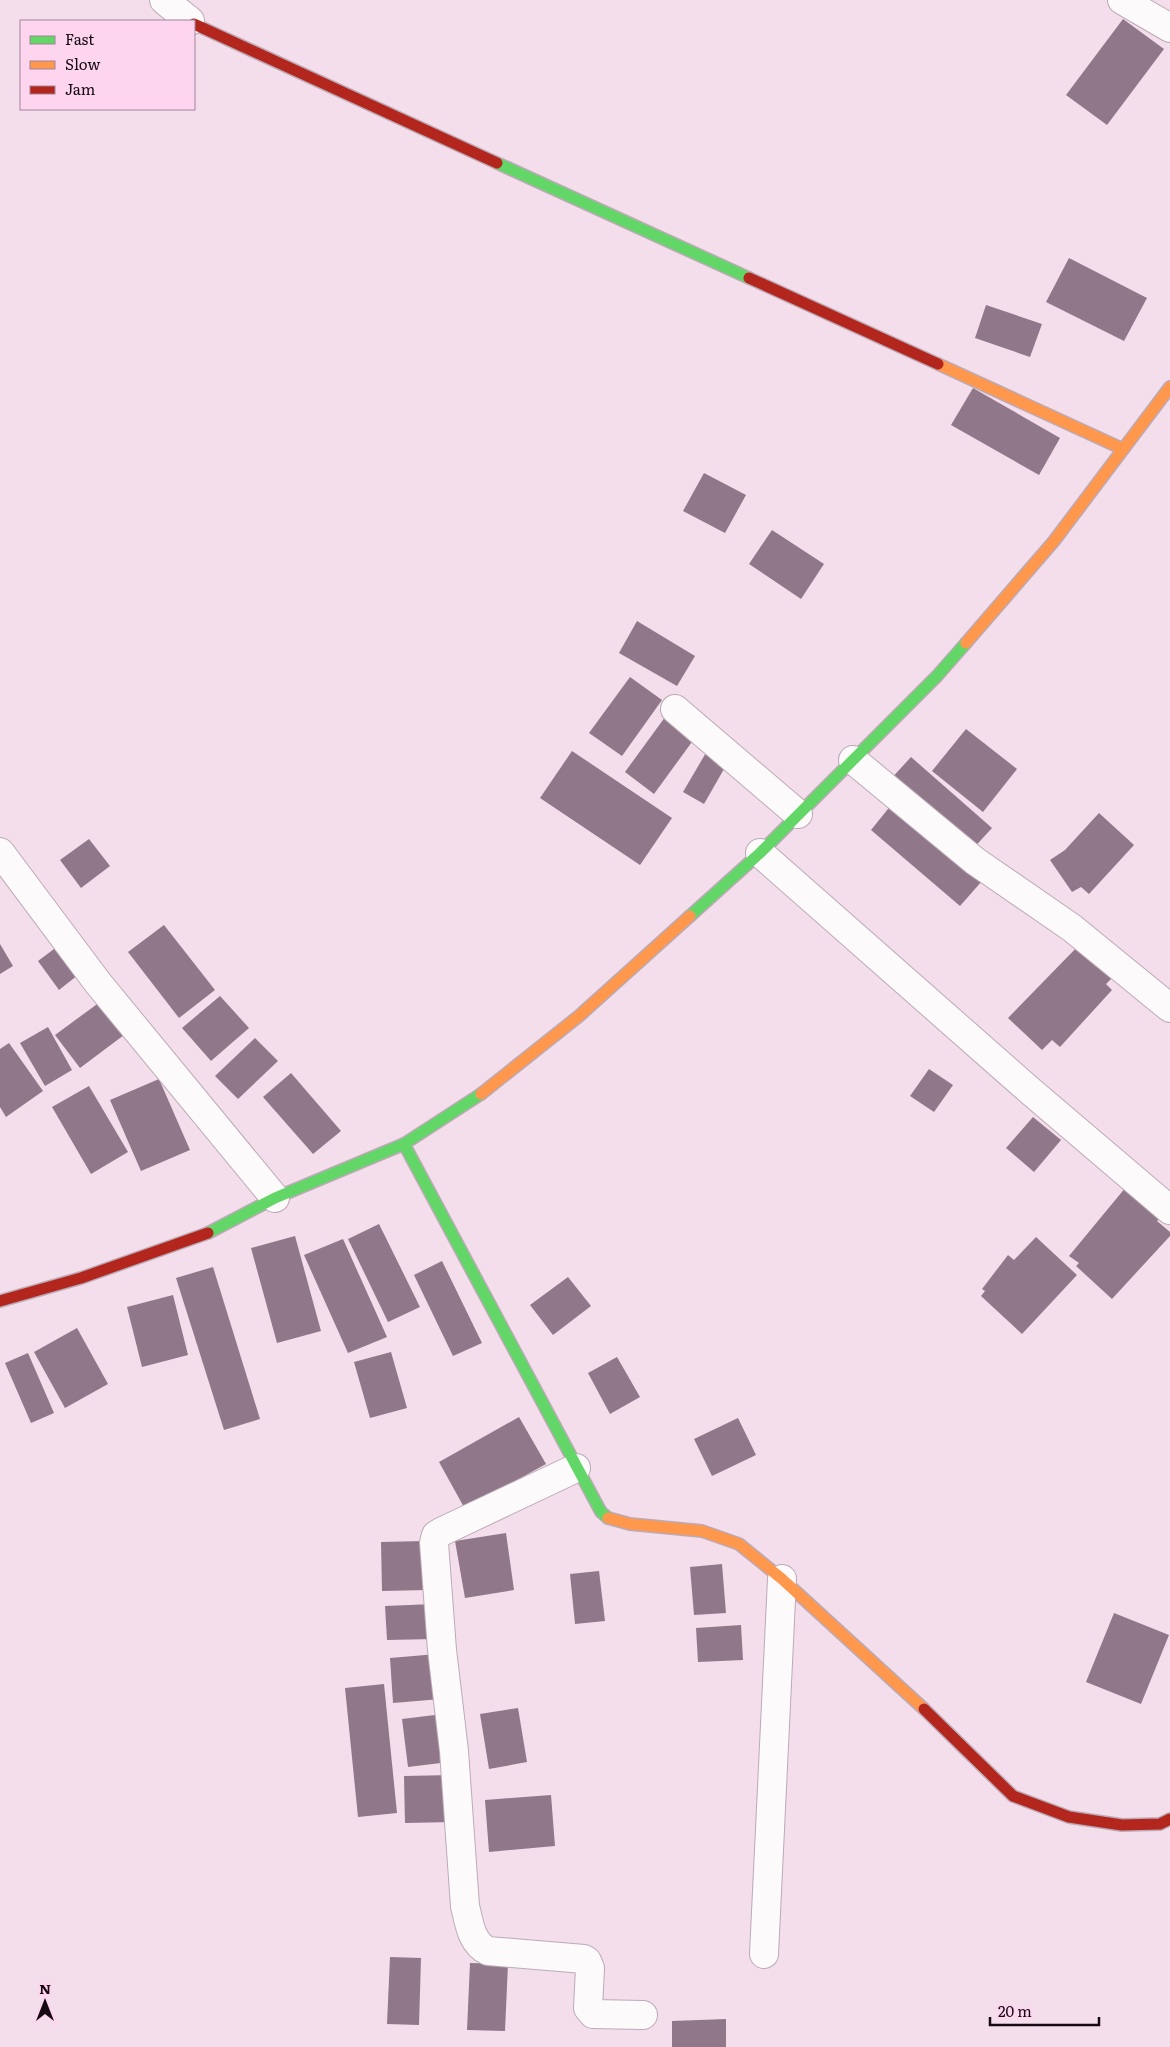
<svg xmlns="http://www.w3.org/2000/svg" width="1170" height="2047" viewBox="0 0 1170 2047" font-family="Literata,serif">
<style>
.building{fill:#90778a}
.lines{fill:none;stroke-linecap:round;stroke-linejoin:round}
.street-casing{stroke:#bbaab5;stroke-width:30}
.fast-casing{stroke:#bbaab5;stroke-width:14}
.slow-casing{stroke:#bbaab5;stroke-width:14}
.jam-casing{stroke:#bbaab5;stroke-width:14}
.street{stroke:#fdfafc;stroke-width:28}
.fast{stroke:#63d668;stroke-width:11}
.slow{stroke:#ff974d;stroke-width:11}
.jam{stroke:#b3261e;stroke-width:11}
</style>
<rect width="100%" height="100%" fill="#f4deec"/>
<g class="building">
<polygon points="1123,19 1164,49 1107,125 1066,95"/>
<polygon points="1069,258 1147,298 1124,341 1046,302"/>
<polygon points="986,305 1042,324 1030,357 975,338"/>
<polygon points="973,388 1060,438 1039,475 951,425"/>
<polygon points="704,473 746,495 725,533 683,511"/>
<polygon points="772,530 824,564 801,599 749,564"/>
<polygon points="637,621 695,656 677,686 619,653"/>
<polygon points="630,677 662,700 622,756 589,733"/>
<polygon points="668,713 697,735 654,794 625,772"/>
<polygon points="966,729 1017,769 983,812 932,771"/>
<polygon points="572,751 672,818 640,865 540,798"/>
<polygon points="707,751 728,762 704,804 683,792"/>
<polygon points="911,757 992,828 970,852 889,781"/>
<polygon points="892,804 982,881 960,906 871,830"/>
<polygon points="1099,813 1134,845 1089,894 1081,887 1072,892 1050,860 1065,850"/>
<polygon points="89,839 110,866 81,888 60,860"/>
<polygon points="164,925 215,990 179,1018 128,952"/>
<polygon points="62,943 83,971 59,990 38,961"/>
<polygon points="1081,943 1115,975 1106,984 1112,990 1060,1047 1052,1040 1042,1050 1008,1018"/>
<polygon points="0,944 13,966 0,974"/>
<polygon points="220,996 249,1028 211,1061 182,1028"/>
<polygon points="104,999 128,1032 80,1068 55,1035"/>
<polygon points="48,1027 72,1070 45,1086 20,1043"/>
<polygon points="255,1038 278,1061 238,1099 215,1076"/>
<polygon points="9,1043 43,1091 6,1117 0,1107 0,1049"/>
<polygon points="929,1069 953,1085 934,1112 910,1096"/>
<polygon points="291,1073 341,1131 313,1154 263,1097"/>
<polygon points="159,1079 190,1150 141,1171 110,1100"/>
<polygon points="89,1086 128,1152 91,1174 52,1107"/>
<polygon points="1033,1117 1061,1140 1034,1172 1006,1148"/>
<polygon points="1126,1187 1162,1216 1157,1221 1170,1232 1170,1236 1112,1299 1076,1266 1079,1263 1069,1256"/>
<polygon points="379,1224 420,1307 388,1322 348,1239"/>
<polygon points="295,1236 321,1331 277,1343 251,1248"/>
<polygon points="1036,1237 1077,1275 1022,1334 981,1296 985,1291 982,1289 1008,1255 1014,1260"/>
<polygon points="343,1239 387,1337 348,1353 304,1255"/>
<polygon points="442,1261 482,1343 453,1356 414,1275"/>
<polygon points="213,1267 260,1419 224,1430 176,1278"/>
<polygon points="568,1277 591,1306 553,1335 530,1305"/>
<polygon points="173,1295 188,1355 142,1367 127,1307"/>
<polygon points="77,1328 108,1384 65,1408 34,1352"/>
<polygon points="391,1352 407,1408 370,1418 354,1362"/>
<polygon points="28,1353 54,1413 31,1423 5,1363"/>
<polygon points="617,1357 640,1397 610,1414 588,1373"/>
<polygon points="519,1417 546,1464 465,1509 439,1462"/>
<polygon points="738,1418 756,1455 712,1476 694,1439"/>
<polygon points="506,1533 514,1590 465,1598 455,1541"/>
<polygon points="425,1541 427,1590 382,1591 381,1542"/>
<polygon points="722,1564 726,1613 694,1615 690,1567"/>
<polygon points="599,1571 605,1621 575,1624 570,1574"/>
<polygon points="433,1604 435,1639 387,1640 385,1606"/>
<polygon points="1114,1613 1169,1635 1141,1704 1086,1682"/>
<polygon points="741,1625 743,1660 698,1662 696,1628"/>
<polygon points="437,1654 441,1699 393,1703 390,1658"/>
<polygon points="384,1684 397,1813 358,1817 345,1688"/>
<polygon points="518,1708 527,1762 489,1769 480,1714"/>
<polygon points="443,1714 449,1762 408,1767 402,1719"/>
<polygon points="452,1775 454,1822 405,1823 404,1776"/>
<polygon points="551,1795 555,1846 489,1852 485,1800"/>
<polygon points="390,1957 421,1958 419,2025 387,2024"/>
<polygon points="470,1963 508,1964 505,2031 467,2030"/>
<polygon points="726,2019 726,2047 672,2047 672,2021"/>
</g>
<g class="lines">
<g class="street-casing">
<g id="street">
<polyline points="164,0 190,21"/>
<polyline points="1122,0 1170,28"/>
<polyline points="675,709 798,814"/>
<polyline points="853,760 975,861 1072,928 1170,1008"/>
<polyline points="0,852 98,983 275,1198"/>
<polyline points="760,853 1028,1089 1170,1210"/>
<path d="M576,1468l-135,64 -5,3 -2,8 8,107 12,101 11,155c4,16 6,37 23,45l96,8 3,2 3,7 -2,40 5,6 50,1"/>
<polyline points="764,1954 782,1579"/>
</g>
</g>
<g class="fast-casing">
<g id="fast">
<polyline points="497,163 749,278"/>
<polyline points="690,916 760,853 937,676 966,643"/>
<polyline points="404,1144 601,1512 608,1518"/>
<polyline points="208,1233 275,1198 404,1144 481,1094"/>
</g>
</g>
<g class="slow-casing">
<g id="slow">
<polyline points="938,364 1123,449"/>
<polyline points="966,643 1054,541 1170,387"/>
<polyline points="481,1094 579,1016 690,916"/>
<polyline points="608,1518 630,1524 702,1531 739,1544 782,1579 924,1709"/>
</g>
</g>
<g class="jam-casing">
<g id="jam">
<polyline points="194,24 497,163"/>
<polyline points="749,278 938,364"/>
<polyline points="0,1301 81,1278 208,1233"/>
<polyline points="924,1709 1013,1796 1069,1817 1122,1825 1160,1824 1170,1819"/>
</g>
</g>
<use href="#street" class="street"/>
<use href="#fast" class="fast"/>
<use href="#slow" class="slow"/>
<use href="#jam" class="jam"/>
</g>
<rect x="20" y="20" width="175" height="90" fill="#fdd5ef" stroke="#a18397"/>
<rect x="30" y="36" width="25" height="8" fill="#63d668" stroke="#a18397"/>
<text x="65" y="45" font-size="15" fill="#160912">Fast</text>
<rect x="30" y="61" width="25" height="8" fill="#ff974d" stroke="#a18397"/>
<text x="65" y="70" font-size="15" fill="#160912">Slow</text>
<rect x="30" y="86" width="25" height="8" fill="#b3261e" stroke="#a18397"/>
<text x="65" y="95" font-size="15" fill="#160912">Jam</text>
<g transform="translate(45 2002)" stroke="#fdd5ef" stroke-width="4" paint-order="stroke">
<path d="M0-4L9 19L0 12L-9 19Z" fill="#160912"/>
<text y="-8" font-size="14" font-weight="bold" text-anchor="middle" fill="#160912">N</text>
</g>
<path d="M990 2017v8h109v-8" fill="none" stroke="#160912" stroke-width="2.5"/>
<text x="998" y="2017" font-size="15" fill="#160912" stroke="#fdd5ef" stroke-width="4" paint-order="stroke">20 m</text>
</svg>
